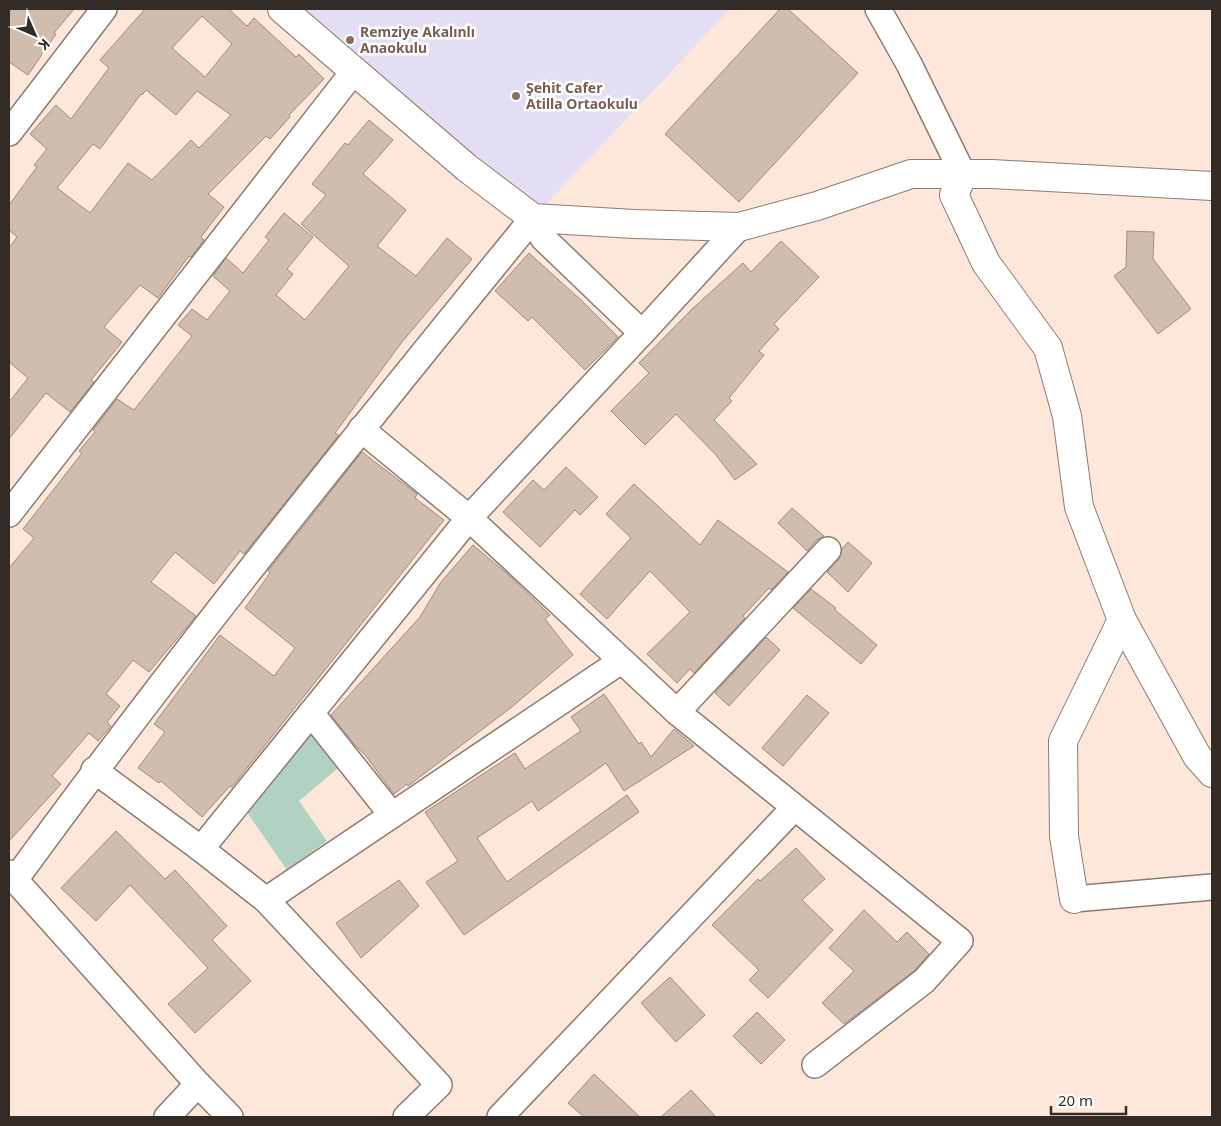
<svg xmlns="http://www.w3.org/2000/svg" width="1221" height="1126" viewBox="0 0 1221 1126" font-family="'Noto Sans',sans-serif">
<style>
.education{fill:#e3def4}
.green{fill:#b0d2c0}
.building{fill:#d0bdaf;stroke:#9f8c7f;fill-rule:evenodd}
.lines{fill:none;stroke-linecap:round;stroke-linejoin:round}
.minor-casing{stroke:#8e7b6f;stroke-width:28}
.tertiary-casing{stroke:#8e7b6f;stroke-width:30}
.minor{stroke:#fff;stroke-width:25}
.tertiary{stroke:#fff;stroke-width:28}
.education-dot{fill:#8d6e63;stroke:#fff;stroke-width:2}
.labels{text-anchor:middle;stroke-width:5;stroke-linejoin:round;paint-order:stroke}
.education-label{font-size:14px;font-weight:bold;fill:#785e54;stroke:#fff;text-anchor:start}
</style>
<rect width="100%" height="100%" fill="#fce7da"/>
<polygon class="education" points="282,9 730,9 533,218"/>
<polygon class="green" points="315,729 345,762 299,801 327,841 287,870 244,808"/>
<g class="building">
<polygon points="9,9 74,9 54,33 56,34 28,75 9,62"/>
<path d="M145,9h84l18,17 7,-8 42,39 3,-3 25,25 -35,36 1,2 -20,22 -4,-3 -58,58 16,13 -23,30 3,3 -13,17 -2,-1 -31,42 -18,-13 -36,42 18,15 -31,38 3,2 -24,30 -24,-19 -37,46v-37l19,-24 -19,-16v-114l8,-11 -8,-7v-25l28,-38 -3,-2 13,-16 -17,-15 26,-29 15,14 38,-51 -9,-8zM202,16l30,28 -27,33 -33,-29zM146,90l30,25 21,-24 34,24 -32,33 -8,-8 -39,40 -24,-17 -38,50 -33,-25 36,-44 7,5 41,-55 1,1z"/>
<polygon points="780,9 788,9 858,73 739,202 665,134"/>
<polygon points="369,120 393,140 363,174 406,210 377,246 416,276 447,238 472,259 402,342 335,433 339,435 244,554 240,551 214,584 175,552 151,582 196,616 149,672 133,660 106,694 120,706 107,722 111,726 98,741 89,733 52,776 61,784 9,841 9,568 34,538 23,529 82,453 79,451 95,432 93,430 117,399 134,410 192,336 178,325 192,309 207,320 230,291 213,276 226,258 243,273 269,240 265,237 284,213 313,237 287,269 293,274 276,295 305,320 349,266 301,224 326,195 312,184 345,143 348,145"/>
<polygon points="1127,231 1154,232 1153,259 1191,309 1158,334 1114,276 1126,267"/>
<polygon points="781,241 819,277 774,324 779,329 759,351 764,355 729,398 732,401 714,420 757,464 735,480 716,455 676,414 645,445 611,411 649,373 639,363 692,309 743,263 751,272"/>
<polygon points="529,253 582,301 618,337 585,370 532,317 528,321 495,291"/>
<polygon points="362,452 417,494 415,498 444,520 232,787 230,786 202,817 161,781 159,783 138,768 165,732 154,724 220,635 274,676 295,648 245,608 270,573 268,571"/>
<polygon points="566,467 598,497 580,515 575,510 540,547 503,512 533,480 544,490"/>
<polygon points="634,484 700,545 718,520 788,572 771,590 769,588 743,616 745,618 694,673 690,669 677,683 647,654 690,612 650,571 607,619 580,594 631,538 606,514"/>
<polygon points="792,508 824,536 817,540 807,551 778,523"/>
<polygon points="848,542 872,563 848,592 827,572 839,559 842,549"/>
<polygon points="473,545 512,578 550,615 545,619 573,655 513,706 408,786 407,784 394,794 365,755 355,745 331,715 420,617 441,582"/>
<polygon points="811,589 836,608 834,609 877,645 861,664 793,608"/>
<polygon points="766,637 780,650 729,706 715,693"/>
<polygon points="604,694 639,744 641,742 651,757 674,729 694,746 624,791 606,763 538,811 532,801 477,838 507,882 627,795 639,812 464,935 426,882 458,861 425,812 515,753 525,769 581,731 571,717"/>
<polygon points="807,695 829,713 783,766 762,748"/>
<polygon points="116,831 165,879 175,870 227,926 212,940 251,981 195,1033 168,1004 208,968 130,885 96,921 61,888"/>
<polygon points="796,848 825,879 802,900 833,930 768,998 749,980 759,970 712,925 758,879 760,881"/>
<polygon points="399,880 419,906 361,958 336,923"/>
<polygon points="864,910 897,942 907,932 929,954 914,971 844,1024 822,1003 854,971 829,948"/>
<polygon points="670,977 705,1015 676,1042 641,1003"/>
<polygon points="757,1012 785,1040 761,1064 733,1036"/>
<polygon points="594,1074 640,1117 584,1117 568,1103"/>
<polygon points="691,1090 716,1117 661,1117"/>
</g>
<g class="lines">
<g class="minor-casing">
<g id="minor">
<polyline points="878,9 909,64 963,174"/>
<polyline points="9,133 104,9"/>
<polyline points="361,429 469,518 677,712 960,941 924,981 815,1065"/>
<polyline points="9,514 354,71"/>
<polyline points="677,712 828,550"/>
<polyline points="311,713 392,815"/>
<polyline points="94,770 201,849 266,900 439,1085 406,1117"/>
<polyline points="201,849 469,518 653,321 739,227"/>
<polyline points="9,873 198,1084 230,1117"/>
<path d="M15,880c165,-227 341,-445 518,-662l10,20 99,95"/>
<polyline points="1074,899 1212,887"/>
<polyline points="266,900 621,661"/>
<polyline points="167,1117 198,1084"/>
<polyline points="500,1117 794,808"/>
</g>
</g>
<g class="tertiary-casing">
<g id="tertiary">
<polyline points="282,9 467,168 533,218 634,224 739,227 817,206 911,174 992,174 1212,186"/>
<polyline points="963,174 954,195 986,263 1048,348 1067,416 1079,507 1122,620 1197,756 1212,773"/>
<polyline points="1074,899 1064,836 1063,741 1122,620"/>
</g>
</g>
<use href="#minor" class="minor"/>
<use href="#tertiary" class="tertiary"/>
</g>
<g class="education-dot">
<circle cx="350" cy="40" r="5"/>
<circle cx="516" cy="96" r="5"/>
</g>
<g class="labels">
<g class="education-label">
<text x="360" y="37">Remziye Akalınlı<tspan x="360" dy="16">Anaokulu</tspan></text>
<text x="526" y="93">Şehit Cafer<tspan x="526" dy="16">Atilla Ortaokulu</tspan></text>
</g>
</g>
<rect width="1221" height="1126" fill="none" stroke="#332b26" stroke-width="20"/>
<g transform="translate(35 35) rotate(135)" stroke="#ffffff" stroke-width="4" paint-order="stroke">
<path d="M0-4L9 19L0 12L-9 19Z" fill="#332b26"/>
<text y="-8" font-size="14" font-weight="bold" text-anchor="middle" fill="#332b26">K</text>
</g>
<path d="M1051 1106v8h75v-8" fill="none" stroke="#332b26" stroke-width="2.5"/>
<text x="1058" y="1106" font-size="15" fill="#332b26" stroke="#ffffff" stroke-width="4" paint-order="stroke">20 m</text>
</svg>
